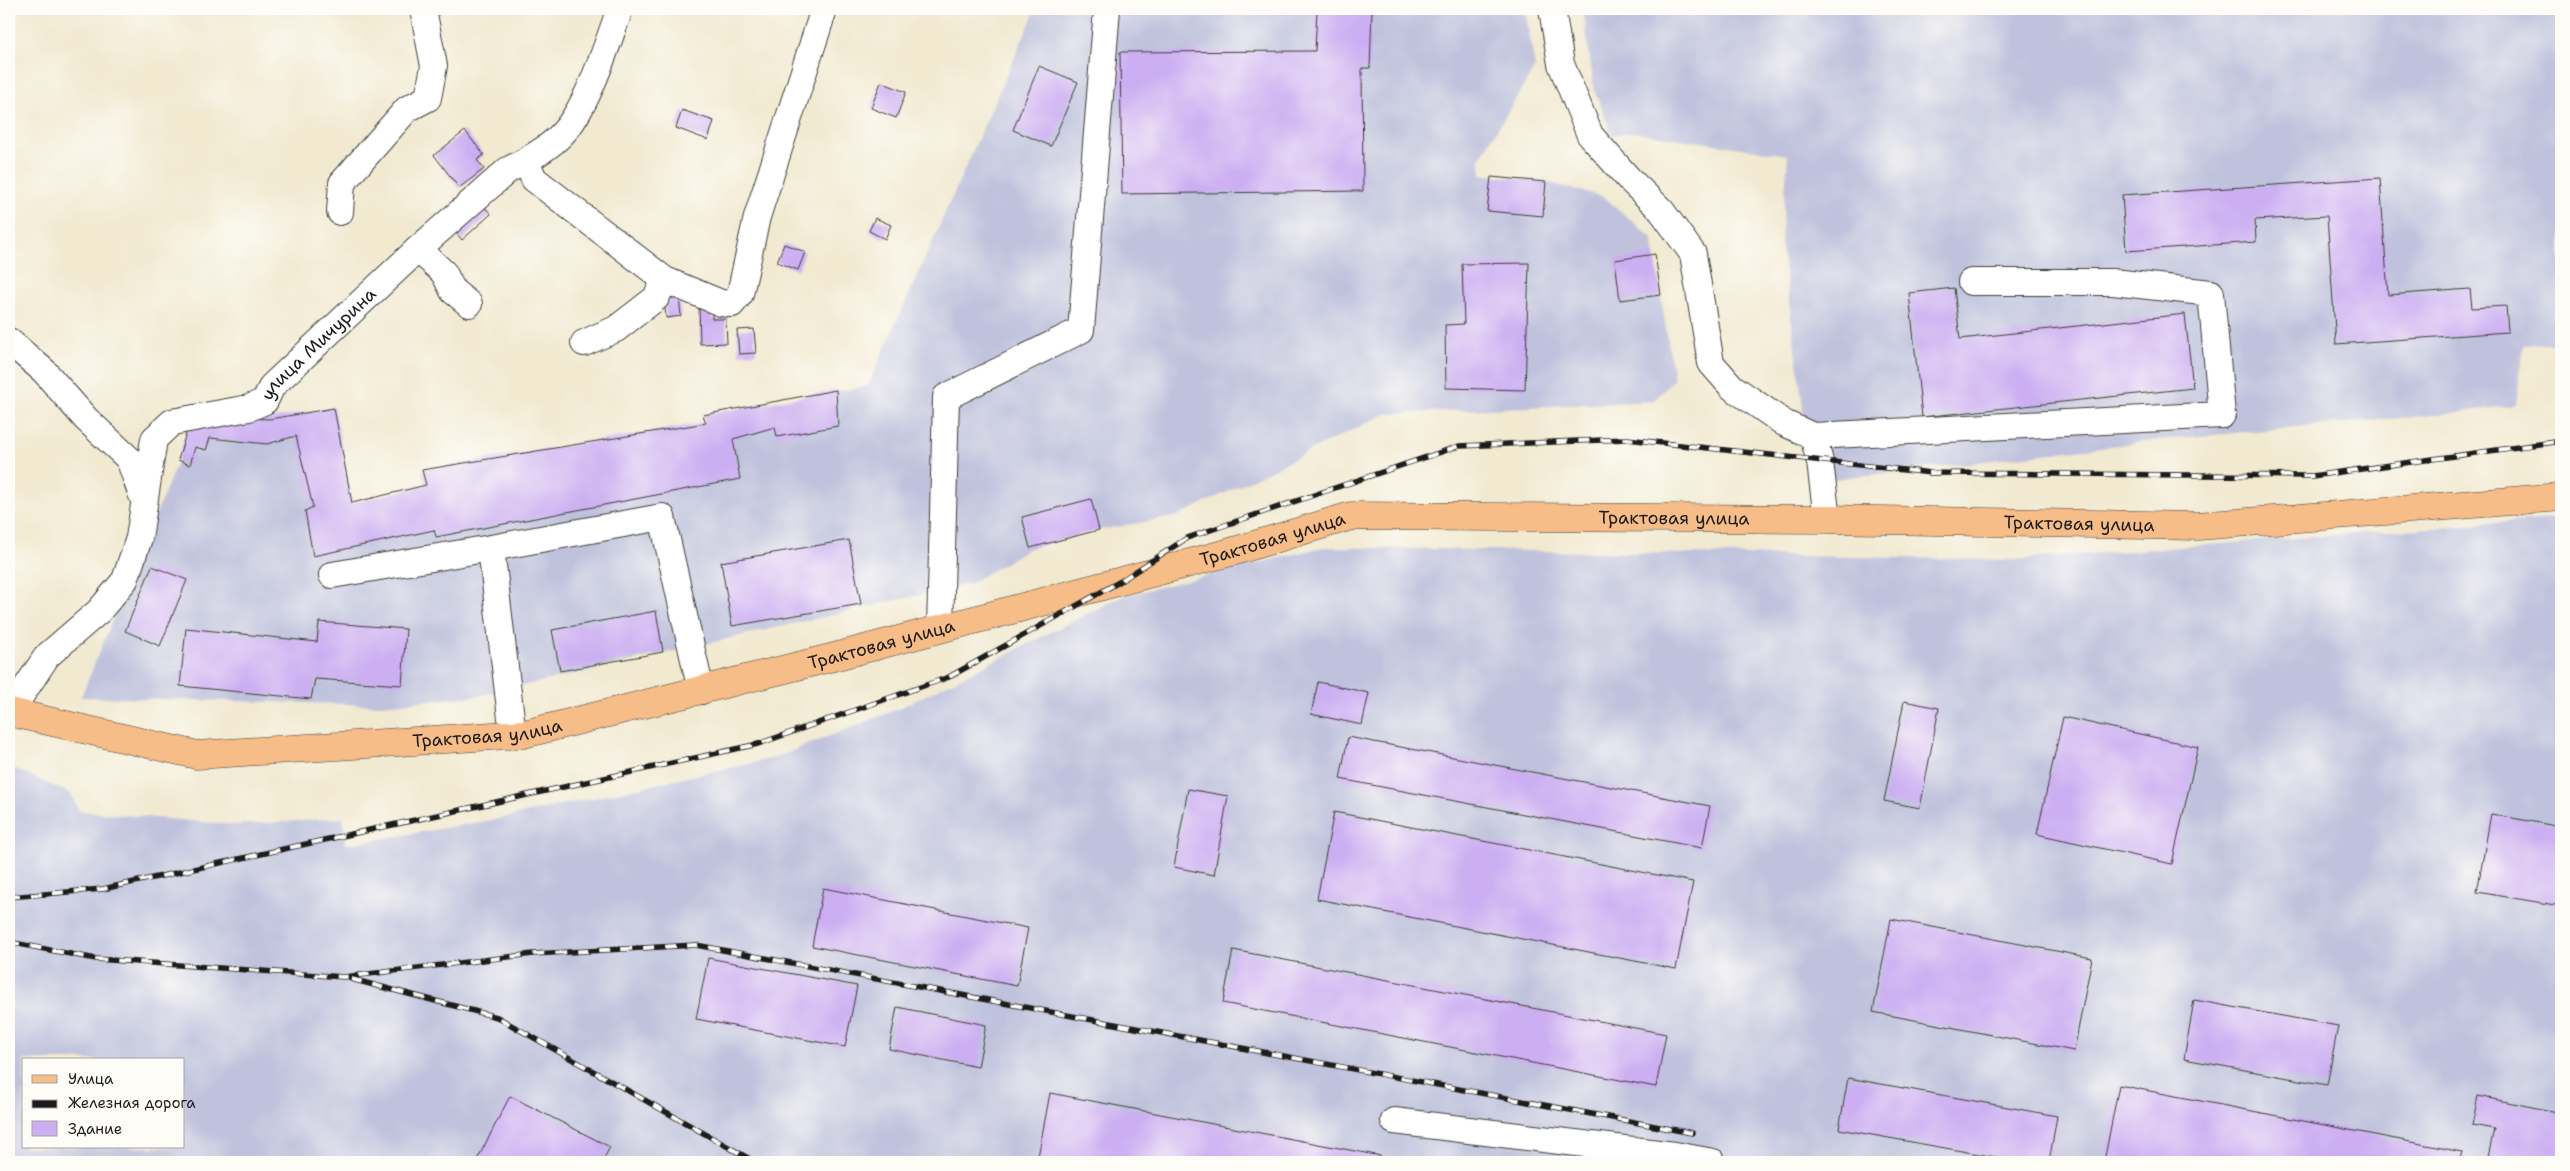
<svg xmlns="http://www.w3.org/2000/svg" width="2570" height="1171" viewBox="0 0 2570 1171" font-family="'Shantell Sans',sans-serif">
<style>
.industrial{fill:#c0c2dd;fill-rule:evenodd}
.building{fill:#ccaff2}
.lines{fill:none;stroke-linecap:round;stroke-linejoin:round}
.minor-casing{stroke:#3c3b37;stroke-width:28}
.major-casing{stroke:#3c3b37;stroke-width:29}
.minor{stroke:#fff;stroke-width:26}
.major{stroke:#f7bd88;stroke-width:28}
.rail-casing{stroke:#1c1c1c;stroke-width:5.5}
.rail{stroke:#fdfcf7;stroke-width:4;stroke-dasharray:11;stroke-linecap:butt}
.labels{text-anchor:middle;stroke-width:4;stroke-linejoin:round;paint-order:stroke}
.street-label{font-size:18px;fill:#1c1c1c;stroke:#fdfcf7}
</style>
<rect width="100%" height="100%" fill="#fdfcf7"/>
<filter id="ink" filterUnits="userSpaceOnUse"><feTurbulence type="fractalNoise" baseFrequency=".02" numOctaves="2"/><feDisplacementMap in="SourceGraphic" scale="10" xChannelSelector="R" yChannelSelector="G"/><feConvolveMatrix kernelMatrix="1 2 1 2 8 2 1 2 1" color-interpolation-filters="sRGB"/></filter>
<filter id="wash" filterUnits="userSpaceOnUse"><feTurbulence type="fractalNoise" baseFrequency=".0096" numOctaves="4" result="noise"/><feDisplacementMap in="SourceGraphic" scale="20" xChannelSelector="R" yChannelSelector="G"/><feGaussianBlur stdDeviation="1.12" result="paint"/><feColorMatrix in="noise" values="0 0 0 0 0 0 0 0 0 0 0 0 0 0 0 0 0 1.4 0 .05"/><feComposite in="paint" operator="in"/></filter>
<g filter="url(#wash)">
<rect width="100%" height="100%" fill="#f1e9d0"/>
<g class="industrial">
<polygon points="1036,9 1525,9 1535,67 1480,158 1481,174 1546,182 1604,197 1652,238 1674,380 1653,401 1385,414 1178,516 1099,530 1030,548 971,583 479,696 380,705 81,697 178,460 189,423 214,417 270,419 334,408 352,503 426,485 422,470 705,423 703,415 868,386"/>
<polygon points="1583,9 2561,9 2561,342 2524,345 2516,405 2445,414 2169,439 1810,482 1802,400 1781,241 1788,155 1633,132 1612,135 1594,89"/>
<path d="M2561,518v644h-2552v-396l62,28 8,17 157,14 107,-7 2,27 153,-26 276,-61 124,-49 225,-113 201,-49 688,13zM24,1060h160v87h-160z"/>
</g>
<g id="blocks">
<g class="building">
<polygon points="1317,9 1372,9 1370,68 1362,68 1363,191 1122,194 1120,52 1315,51"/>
<polygon points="1039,66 1078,82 1051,146 1013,130"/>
<polygon points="881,82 906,92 896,118 871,108"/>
<polygon points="682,110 714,121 708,140 676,128"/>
<polygon points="465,131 484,155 477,160 484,169 459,188 434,155"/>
<polygon points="1491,177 1546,182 1543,216 1487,211"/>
<polygon points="2380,178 2388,295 2470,289 2472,308 2506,306 2508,332 2336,344 2327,216 2255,220 2256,242 2126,251 2122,195"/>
<polygon points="480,202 491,214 462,240 452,228"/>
<polygon points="875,218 891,225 885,239 869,231"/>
<polygon points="784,244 805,252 798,270 777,262"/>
<polygon points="1655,254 1661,295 1620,300 1615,260"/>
<polygon points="1529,263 1525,390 1446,388 1445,325 1464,324 1462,264"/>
<polygon points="1954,288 1960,339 2185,314 2193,388 1922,417 1909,293"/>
<polygon points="679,297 681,316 666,318 664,299"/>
<polygon points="699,304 712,304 712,319 726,319 727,343 700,344"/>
<polygon points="754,329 756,353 739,354 737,330"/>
<polygon points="836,390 838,426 777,437 775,427 733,439 740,479 436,537 434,530 313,556 305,511 313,507 296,436 267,444 210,438 206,450 195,447 190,465 178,460 189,423 214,417 270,419 334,408 352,503 426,485 422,470 706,423 703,415"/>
<polygon points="1091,499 1099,530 1030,548 1022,517"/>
<polygon points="849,540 861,604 732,626 721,562"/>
<polygon points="152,566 187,580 160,646 125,631"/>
<polygon points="656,611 663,652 560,671 552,630"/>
<polygon points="319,622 406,629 402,685 315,679 311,699 180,686 186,628 317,642"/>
<polygon points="1318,682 1369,693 1362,725 1311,714"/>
<polygon points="1904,701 1939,708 1920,808 1884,801"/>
<polygon points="2063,717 2198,747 2172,864 2037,834"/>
<polygon points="1348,737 1710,806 1702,848 1340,779"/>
<polygon points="1188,789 1228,796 1214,875 1174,867"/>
<polygon points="1334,812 1693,882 1676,969 1317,899"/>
<polygon points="2491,814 2561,827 2561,906 2477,892"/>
<polygon points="823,888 1028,928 1017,986 812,946"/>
<polygon points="1891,919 2092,958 2074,1051 1873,1012"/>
<polygon points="1233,950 1666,1034 1656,1087 1223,1003"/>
<polygon points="708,958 857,986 845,1047 696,1019"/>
<polygon points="2194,1000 2338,1026 2327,1085 2184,1059"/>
<polygon points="897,1007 986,1025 978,1067 889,1049"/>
<polygon points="1848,1078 2057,1116 2049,1162 2023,1162 1839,1129"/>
<polygon points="2119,1085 2462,1152 2459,1162 2104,1162"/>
<polygon points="1050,1093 1381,1156 1380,1162 1037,1162"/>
<polygon points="510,1096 610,1147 602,1162 476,1162"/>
<polygon points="2478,1096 2561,1113 2561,1162 2487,1162 2494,1129 2472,1125"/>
</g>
</g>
</g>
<g filter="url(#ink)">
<use href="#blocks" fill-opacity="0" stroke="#3c3b37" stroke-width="1"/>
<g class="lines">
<g class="minor-casing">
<g id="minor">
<polyline points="1552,9 1561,64 1590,135 1629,179 1661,210 1693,254 1711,363 1732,387 1784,423 1813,436 1820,462 1827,519"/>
<polyline points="526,161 534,179 665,280 721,303 732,304 740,294 757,217 824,9"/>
<polyline points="340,212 342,183 407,109 428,98 434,66 423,9"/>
<polyline points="418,249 444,273 453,291 469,304"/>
<polyline points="9,341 44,371 86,419 129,459 143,498"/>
<polyline points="584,343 616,329 656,298 665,280"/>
<polyline points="1813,436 2222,415 2211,293 2113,282 1971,282"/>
<polyline points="332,575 491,548"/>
<polyline points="940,629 946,397 1081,330 1107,9"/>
<path id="s1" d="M10,712l37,-56 52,-45 26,-31 14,-42 15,-99 18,-17 77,-14 16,-7 7,-15 146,-137 90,-79c18,-9 40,-21 54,-36 26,-27 45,-90 58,-125"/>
<polyline points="513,735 491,548 662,517 701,691"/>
<polyline points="1394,1121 1675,1155 1713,1162"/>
</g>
</g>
<g class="major-casing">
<g id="major">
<path id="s2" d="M9,712l188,43 327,-21 306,-76 401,-106 120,-36 476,3 371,7 363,-29"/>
</g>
</g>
<use href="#minor" class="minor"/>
<use href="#major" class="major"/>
<g class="rail-casing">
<g id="rail">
<polyline points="9,897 103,889 758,744 949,677 1119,582 1187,538 1459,446 1627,439 1931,473 2312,476 2561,441"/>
<polyline points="9,942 96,959 344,977 533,954 696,945 1692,1133"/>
<polyline points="351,979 497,1017 755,1162"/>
</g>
</g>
<use href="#rail" class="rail"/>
</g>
</g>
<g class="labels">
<g class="street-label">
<text dy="6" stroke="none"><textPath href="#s1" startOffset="520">улица Мичурина</textPath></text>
<text dy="6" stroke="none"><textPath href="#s2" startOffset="1699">Трактовая улица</textPath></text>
<text dy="6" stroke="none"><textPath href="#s2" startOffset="2104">Трактовая улица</textPath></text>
<text dy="6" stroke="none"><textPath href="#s2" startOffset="1294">Трактовая улица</textPath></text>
<text dy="6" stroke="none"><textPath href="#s2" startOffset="889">Трактовая улица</textPath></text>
<text dy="6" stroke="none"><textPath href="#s2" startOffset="484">Трактовая улица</textPath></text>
</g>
</g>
<rect width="2570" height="1171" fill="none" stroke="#fdfcf7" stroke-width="30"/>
<rect x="22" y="1058" width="162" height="90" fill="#fdfcf7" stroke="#a3a29f"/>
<rect x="32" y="1075" width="25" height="8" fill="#f7bd88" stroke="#a3a29f"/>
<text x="68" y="1084" font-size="15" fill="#1c1c1c">Улица</text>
<rect x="32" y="1100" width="25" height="8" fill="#1c1c1c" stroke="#a3a29f"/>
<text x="68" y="1108" font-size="15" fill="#1c1c1c">Железная дорога</text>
<rect x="32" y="1121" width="25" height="15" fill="#ccaff2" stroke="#a3a29f"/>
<text x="68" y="1134" font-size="15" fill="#1c1c1c">Здание</text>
</svg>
